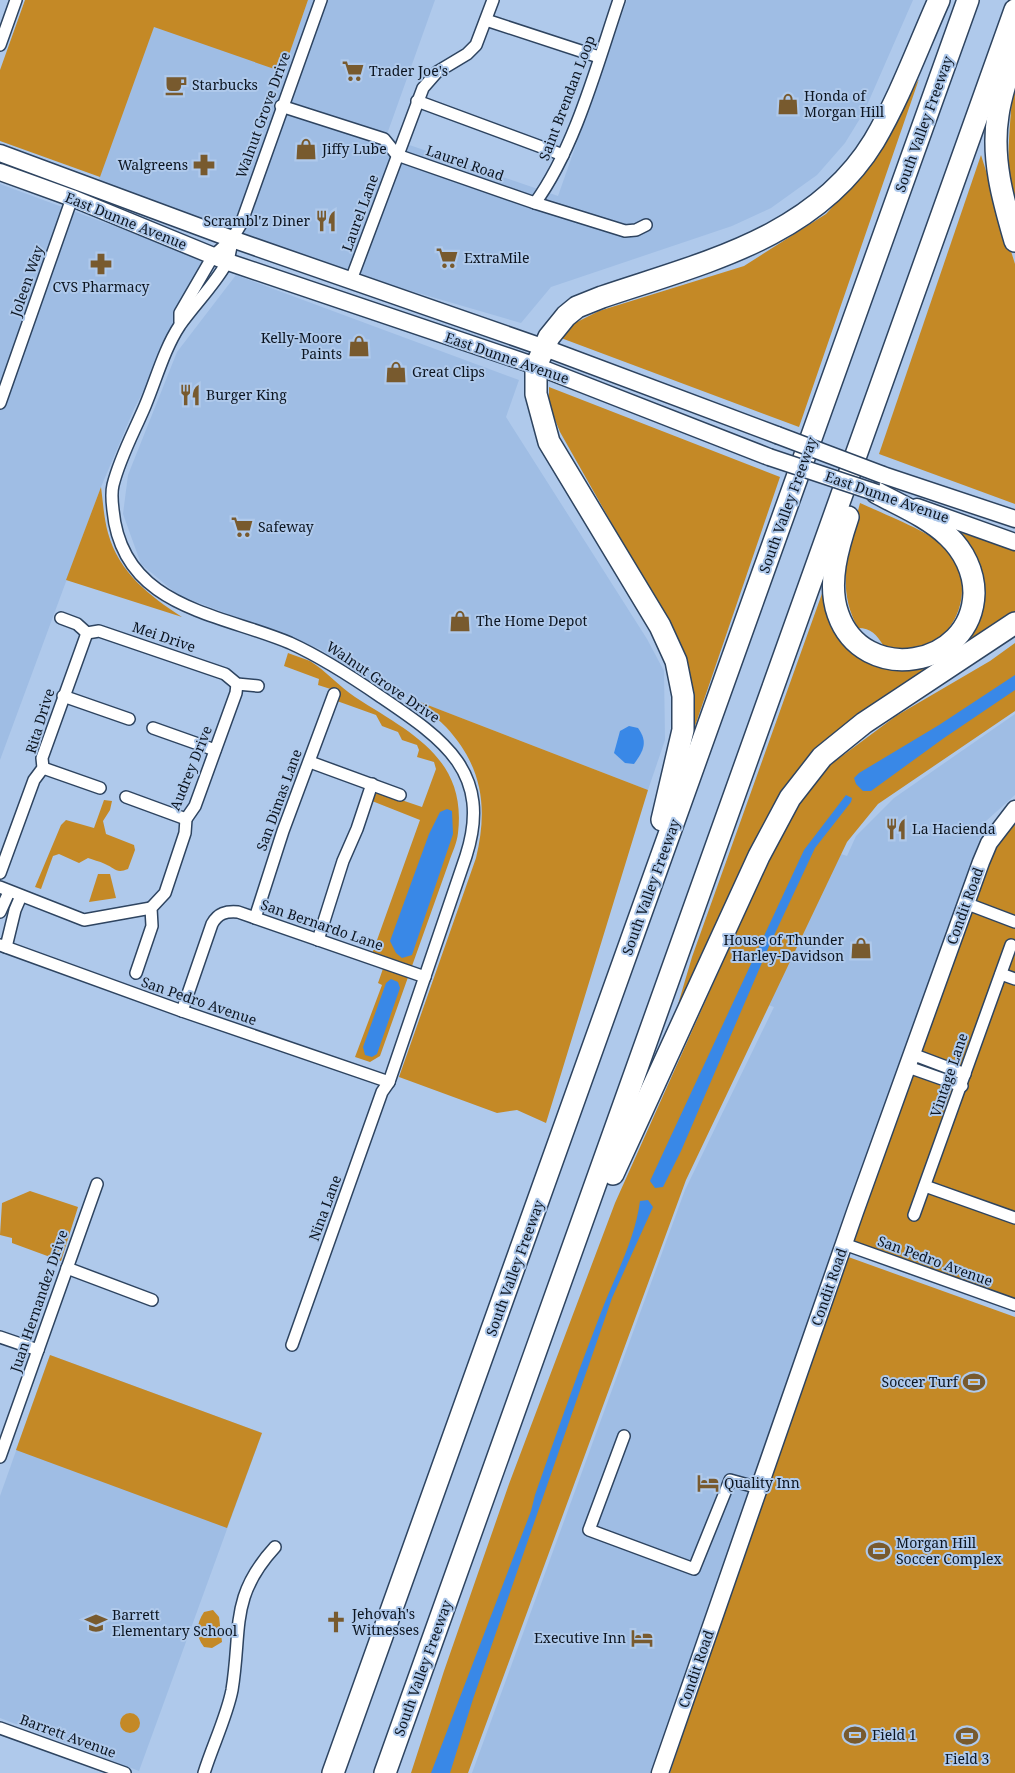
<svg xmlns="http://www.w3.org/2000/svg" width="1015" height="1773" viewBox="0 0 1015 1773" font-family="'Noto Serif',serif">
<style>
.built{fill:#9fbde4}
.green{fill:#c48926}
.water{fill:#3988e7}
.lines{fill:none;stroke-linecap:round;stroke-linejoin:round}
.street-casing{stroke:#2e4460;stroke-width:14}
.secondary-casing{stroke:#2e4460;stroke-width:19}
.highway-casing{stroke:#2e4460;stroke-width:24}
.street{stroke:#fff;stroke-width:11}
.secondary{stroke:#fff;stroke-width:16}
.highway{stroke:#fff;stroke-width:21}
.secondary-bridge-casing{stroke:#2e4460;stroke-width:19;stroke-linecap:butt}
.secondary-bridge{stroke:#fff;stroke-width:16}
.labels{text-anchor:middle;stroke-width:4;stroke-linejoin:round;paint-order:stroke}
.poi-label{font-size:14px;fill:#0c1521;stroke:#afc9eb;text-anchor:start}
.street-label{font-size:14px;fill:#0c1521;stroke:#afc9eb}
</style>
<rect width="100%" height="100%" fill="#afc9eb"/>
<g class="built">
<polygon points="308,0 435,0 386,137 558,196 627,0 913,0 864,112 845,143 817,175 771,208 732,226 551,287 521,323 92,198 154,26 283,71"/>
<polygon points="0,184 211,262 134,409 101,487 0,760"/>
<polygon points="236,275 519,380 506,417 647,639 664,671 665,740 648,790 373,684 320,649 178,595 141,564 123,514 128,475 177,352"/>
<polygon points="1015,714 1015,795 986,821 652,1773 472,1773 685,1190 774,1007 762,1003 835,852 847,856 856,836 894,798"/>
<polygon points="50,1355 262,1433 139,1771 0,1718 0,1496"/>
</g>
<g class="green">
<polygon points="25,0 308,0 283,72 154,27 100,177 0,141 0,70"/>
<polygon points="919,79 799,427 561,338 569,326 599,311 744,266 826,214 858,179"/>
<path d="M1015,86v118c-11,-34 -5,-72 -3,-108z"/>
<polygon points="981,155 1015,264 1015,504 879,454"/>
<polygon points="549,387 780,477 693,732 685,653 560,432 549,405"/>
<path d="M101,487c2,15 3,32 7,46 11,40 42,63 74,84l-116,-37z"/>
<path d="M860,503c23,11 72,29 88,47 29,34 11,92 -35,99 -10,2 -20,-1 -30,-4 -6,-10 -12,-17 -25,-17 -23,-41 -9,-82 2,-125z"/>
<polygon points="956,531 1015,550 1015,614 801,767 768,816 672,1035 669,1035 692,957 824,588 878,663 970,633"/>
<polygon points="1015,643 1015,711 878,804 847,842 686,1180 468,1773 411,1773 444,1671 509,1484 615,1203 787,819 830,765 896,716 990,661"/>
<path d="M288,653c7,3 15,5 22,8 16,10 29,25 45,36 54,35 112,60 103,136 -1,10 -6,20 -9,29l-69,194 -10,6 -15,-5 27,-72 -4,-2 8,-23 -14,-6 48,-134 -48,-19 3,-10 47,16 14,-38 -2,-7 -17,-5 2,-7 -2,-5 -15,-5 -4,-8 -16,-6 -6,-11 -39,-14 3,-9 -22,-7 1,-6 -35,-13z"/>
<path d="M407,697l241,93 -102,333 -29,-13 -20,3 -98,-36 77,-219c12,-50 7,-91 -30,-131 -11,-12 -27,-21 -39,-30z"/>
<path d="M104,800l8,1 -2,9 -7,11 3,13 28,11 1,5 -7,19c-12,5 -13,-1 -23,-5 -6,-3 -12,-4 -17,-6l-9,5 -20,-9 -6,2 -12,33 -6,-2 26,-62 5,-5 28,8z"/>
<polygon points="1015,818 1015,1301 850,1241 987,849"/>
<polygon points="98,874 110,874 116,898 89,902"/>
<polygon points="30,1191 78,1207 61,1261 12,1243 12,1238 0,1235 2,1203"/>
<polygon points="840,1254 1015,1317 1015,1773 670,1773"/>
<polygon points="50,1355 262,1433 227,1528 16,1450"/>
<path d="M213,1610l6,7 3,25 -10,6 -8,-1c-9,-11 -8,-23 0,-35z"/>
<circle cx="130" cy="1723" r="10"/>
</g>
<g class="water">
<polygon points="1015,675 1015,690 944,738 871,791 863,791 856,784 854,778 859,773 939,725"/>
<path d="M629,726l9,2c10,14 6,22 -4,36l-9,-1 -11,-10 6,-22z"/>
<polygon points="846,795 852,798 851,802 815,848 770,944 681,1151 663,1187 655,1188 650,1181 804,850"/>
<polygon points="447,809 452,811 453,834 412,955 402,958 396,953 390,941 429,834 440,812"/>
<polygon points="391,979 398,982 400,988 377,1054 372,1057 365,1055 363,1047 386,983"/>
<path d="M648,1200l5,7 -41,91 -139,401 -23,74h-19l100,-262 4,-16c21,-60 42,-121 65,-180 14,-37 35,-75 40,-114z"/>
</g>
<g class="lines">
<g class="street-casing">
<g id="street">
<polyline points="486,20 599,57"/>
<polyline points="0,45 16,0"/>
<polyline points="417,101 563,155"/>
<polyline points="281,106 384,139 397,155 535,203 625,231 636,230 646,225"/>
<path d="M535,203c40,-55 62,-138 84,-203"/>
<path d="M232,239c-1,8 -2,18 -6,25 -12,21 -31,40 -46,61 -16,24 -24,55 -35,81 -11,26 -25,51 -32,79 -2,8 -1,17 0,25 9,98 106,103 177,133 33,15 62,34 91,54 62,42 112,75 85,159l-77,226 -7,10 -90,253"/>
<polyline points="351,280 423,88 437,72 467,54 476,45 493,0"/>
<polyline points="180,322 180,313 213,256 232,239 241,224 321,0"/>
<polyline points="0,403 72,198"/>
<polyline points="61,618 77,624 87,633 99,631 225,674 237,684 258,686"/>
<polyline points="63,696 129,719"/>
<polyline points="153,728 215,750"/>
<polyline points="310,762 400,795"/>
<polyline points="43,768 100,788"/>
<polyline points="126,797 186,819"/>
<polyline points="0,873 34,780 43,768 42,758 87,633"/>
<polyline points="0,887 84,920 151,908"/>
<polyline points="965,903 1015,922"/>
<polyline points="0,912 9,892"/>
<polyline points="255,918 283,831 334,694"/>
<polyline points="318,940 343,861 357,829 372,784"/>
<polyline points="0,945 182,1011 389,1082"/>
<polyline points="6,947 15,910 21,896"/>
<polyline points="136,973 152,926 151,908 165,893 185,833 186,819 195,806 236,693 237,684"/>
<polyline points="1001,974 1015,979"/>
<path d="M182,1011l30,-87c6,-11 14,-13 26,-12l187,65"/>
<polyline points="912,1054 965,1074"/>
<polyline points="908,1067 962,1086"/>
<polyline points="925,1186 1015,1218"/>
<polyline points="914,1215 1011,945"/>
<polyline points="844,1244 1015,1305"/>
<polyline points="67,1268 152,1300"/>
<polyline points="0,1337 38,1350"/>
<polyline points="624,1436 589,1530 694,1569 730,1480 759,1488"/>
<polyline points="0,1457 97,1184"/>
<polyline points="0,1728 125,1773"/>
<path d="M204,1773c8,-26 23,-57 28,-83 10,-61 -3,-93 43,-143"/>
</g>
</g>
<g class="secondary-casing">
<g id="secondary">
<polyline points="0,153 232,239 545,348 777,435"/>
<polyline points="0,172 72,198 228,262 536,366 769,457"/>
<polyline points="883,475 1015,519"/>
<polyline points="917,507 1015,542"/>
<polyline points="660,1773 855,1212 981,862 989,843 1015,809"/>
</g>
</g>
<g class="highway-casing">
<g id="highway">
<path d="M1015,51c-6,21 -14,42 -17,64 -7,43 5,85 17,126"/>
<path d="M848,517c-10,30 -21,66 -10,97 25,72 134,54 136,-21 0,-21 -10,-42 -26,-57 -20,-19 -47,-30 -71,-43"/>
<path d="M662,820l21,-90v-34l-7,-35 -16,-35 -111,-184 -13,-48v-28l13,-29 17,-21 11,-9 25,-10c100,-34 213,-59 272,-156 26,-44 44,-94 65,-141"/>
<polyline points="613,1174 759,856 790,798 822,757 864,723 1015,623"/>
<polyline points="333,1773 968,0"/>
<polyline points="385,1773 1015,10"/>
</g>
</g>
<use href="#street" class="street"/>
<use href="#secondary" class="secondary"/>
<use href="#highway" class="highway"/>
<g class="secondary-bridge-casing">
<g id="secondary-bridge">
<polyline points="777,435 883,475"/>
<polyline points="769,457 877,493"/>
</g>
</g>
<use href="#secondary-bridge" class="secondary-bridge"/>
</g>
<defs>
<g id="supermarket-bare" transform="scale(1.725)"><path d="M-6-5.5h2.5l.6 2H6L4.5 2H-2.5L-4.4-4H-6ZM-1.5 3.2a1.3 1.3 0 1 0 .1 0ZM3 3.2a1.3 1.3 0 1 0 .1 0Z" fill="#785a2e" stroke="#afc9eb" stroke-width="2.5" paint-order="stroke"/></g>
<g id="cafe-bare" transform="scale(1.725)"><path d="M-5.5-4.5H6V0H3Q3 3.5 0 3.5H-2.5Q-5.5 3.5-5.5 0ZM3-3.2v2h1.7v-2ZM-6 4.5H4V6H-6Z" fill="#785a2e" stroke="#afc9eb" stroke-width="2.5" paint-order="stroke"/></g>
<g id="shop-bare" transform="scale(1.725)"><path d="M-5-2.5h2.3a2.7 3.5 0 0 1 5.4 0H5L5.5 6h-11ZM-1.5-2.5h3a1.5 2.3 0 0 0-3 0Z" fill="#785a2e" stroke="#afc9eb" stroke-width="2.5" paint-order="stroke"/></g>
<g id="pharmacy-bare" transform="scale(1.725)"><path d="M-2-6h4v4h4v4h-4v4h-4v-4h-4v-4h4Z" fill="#785a2e" stroke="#afc9eb" stroke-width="2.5" paint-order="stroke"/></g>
<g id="restaurant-bare" transform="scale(1.725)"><path d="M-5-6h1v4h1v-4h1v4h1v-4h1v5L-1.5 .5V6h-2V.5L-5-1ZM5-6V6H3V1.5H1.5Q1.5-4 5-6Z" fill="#785a2e" stroke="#afc9eb" stroke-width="2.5" paint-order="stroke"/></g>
<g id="stadium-bare" transform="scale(1.725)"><path d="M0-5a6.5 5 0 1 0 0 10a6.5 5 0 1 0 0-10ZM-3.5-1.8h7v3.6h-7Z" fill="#785a2e" stroke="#afc9eb" stroke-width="2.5" paint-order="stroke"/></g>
<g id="hotel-bare" transform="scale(1.725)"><path d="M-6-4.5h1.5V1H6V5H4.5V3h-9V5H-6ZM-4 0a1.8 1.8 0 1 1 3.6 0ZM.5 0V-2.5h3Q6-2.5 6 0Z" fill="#785a2e" stroke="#afc9eb" stroke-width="2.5" paint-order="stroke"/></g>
<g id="church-bare" transform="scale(1.725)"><path d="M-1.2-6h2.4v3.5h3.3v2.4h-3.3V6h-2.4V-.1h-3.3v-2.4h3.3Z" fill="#785a2e" stroke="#afc9eb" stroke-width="2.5" paint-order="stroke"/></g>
<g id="school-bare" transform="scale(1.725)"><path d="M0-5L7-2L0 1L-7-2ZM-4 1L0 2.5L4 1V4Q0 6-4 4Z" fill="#785a2e" stroke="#afc9eb" stroke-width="2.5" paint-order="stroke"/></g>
</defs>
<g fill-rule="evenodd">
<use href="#supermarket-bare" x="353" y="71"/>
<use href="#cafe-bare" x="176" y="85"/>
<use href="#shop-bare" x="788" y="104"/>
<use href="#shop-bare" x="306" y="149"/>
<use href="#pharmacy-bare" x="204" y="165"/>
<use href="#restaurant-bare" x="326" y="221"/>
<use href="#supermarket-bare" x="447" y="258"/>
<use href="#pharmacy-bare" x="101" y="264"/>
<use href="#shop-bare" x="359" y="346"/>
<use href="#shop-bare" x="396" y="372"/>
<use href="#restaurant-bare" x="190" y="395"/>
<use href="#supermarket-bare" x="242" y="527"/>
<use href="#shop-bare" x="460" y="621"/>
<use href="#restaurant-bare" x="896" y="829"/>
<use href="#shop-bare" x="861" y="948"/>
<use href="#stadium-bare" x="974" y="1382"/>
<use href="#hotel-bare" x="708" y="1483"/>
<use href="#stadium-bare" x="879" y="1551"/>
<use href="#church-bare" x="336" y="1622"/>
<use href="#school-bare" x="96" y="1623"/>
<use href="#hotel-bare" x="642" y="1638"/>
<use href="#stadium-bare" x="855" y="1735"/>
<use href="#stadium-bare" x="967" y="1736"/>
</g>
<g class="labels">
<g class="poi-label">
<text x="369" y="76">Trader Joe's</text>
<text x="192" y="90">Starbucks</text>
<text x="804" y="101">Honda of<tspan x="804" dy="16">Morgan Hill</tspan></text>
<text x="322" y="154">Jiffy Lube</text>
<text x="188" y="170" text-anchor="end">Walgreens</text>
<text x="310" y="226" text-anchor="end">Scrambl'z Diner</text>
<text x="464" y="263">ExtraMile</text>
<text x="101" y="292" text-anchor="middle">CVS Pharmacy</text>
<text x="342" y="343" text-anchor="end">Kelly-Moore<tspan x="342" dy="16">Paints</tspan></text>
<text x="412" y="377">Great Clips</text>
<text x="206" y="400">Burger King</text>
<text x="258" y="532">Safeway</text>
<text x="476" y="626">The Home Depot</text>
<text x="912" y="834">La Hacienda</text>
<text x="844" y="945" text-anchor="end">House of Thunder<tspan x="844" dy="16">Harley-Davidson</tspan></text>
<text x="958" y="1387" text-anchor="end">Soccer Turf</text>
<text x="724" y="1488">Quality Inn</text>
<text x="896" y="1548">Morgan Hill<tspan x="896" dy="16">Soccer Complex</tspan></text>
<text x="352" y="1619">Jehovah's<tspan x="352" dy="16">Witnesses</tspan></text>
<text x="112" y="1620">Barrett<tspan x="112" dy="16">Elementary School</tspan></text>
<text x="626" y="1643" text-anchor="end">Executive Inn</text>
<text x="872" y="1740">Field 1</text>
<text x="967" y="1764" text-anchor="middle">Field 3</text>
</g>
<g class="street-label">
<text transform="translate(567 98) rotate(-69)" y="5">Saint Brendan Loop</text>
<text transform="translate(263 115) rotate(-70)" y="5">Walnut Grove Drive</text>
<text transform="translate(924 124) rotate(-70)" y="5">South Valley Freeway</text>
<text transform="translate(465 163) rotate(19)" y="5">Laurel Road</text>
<text transform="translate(360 213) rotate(-70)" y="5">Laurel Lane</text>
<text transform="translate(126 221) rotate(22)" y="5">East Dunne Avenue</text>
<text transform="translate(27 281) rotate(-71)" y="5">Joleen Way</text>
<text transform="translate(507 358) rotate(19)" y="5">East Dunne Avenue</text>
<text transform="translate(887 497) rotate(19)" y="5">East Dunne Avenue</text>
<text transform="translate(788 505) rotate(-70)" y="5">South Valley Freeway</text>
<text transform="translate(164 637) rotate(19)" y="5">Mei Drive</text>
<text transform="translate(383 682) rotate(34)" y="5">Walnut Grove Drive</text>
<text transform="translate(40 721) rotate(-73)" y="5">Rita Drive</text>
<text transform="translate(191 768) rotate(-68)" y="5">Audrey Drive</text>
<text transform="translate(279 800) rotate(-70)" y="5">San Dimas Lane</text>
<text transform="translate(651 887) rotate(-70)" y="5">South Valley Freeway</text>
<text transform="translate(965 906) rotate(-70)" y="5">Condit Road</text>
<text transform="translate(322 925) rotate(19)" y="5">San Bernardo Lane</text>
<text transform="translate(199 1001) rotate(19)" y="5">San Pedro Avenue</text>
<text transform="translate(949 1075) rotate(-71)" y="5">Vintage Lane</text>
<text transform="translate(325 1208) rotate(-70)" y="5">Nina Lane</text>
<text transform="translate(935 1261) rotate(20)" y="5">San Pedro Avenue</text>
<text transform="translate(515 1268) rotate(-70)" y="5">South Valley Freeway</text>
<text transform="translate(829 1287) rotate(-71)" y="5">Condit Road</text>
<text transform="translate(39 1301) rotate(-71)" y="5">Juan Hernandez Drive</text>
<text transform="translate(423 1668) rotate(-70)" y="5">South Valley Freeway</text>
<text transform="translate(696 1669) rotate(-71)" y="5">Condit Road</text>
<text transform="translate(68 1736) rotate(20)" y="5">Barrett Avenue</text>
</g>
</g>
</svg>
